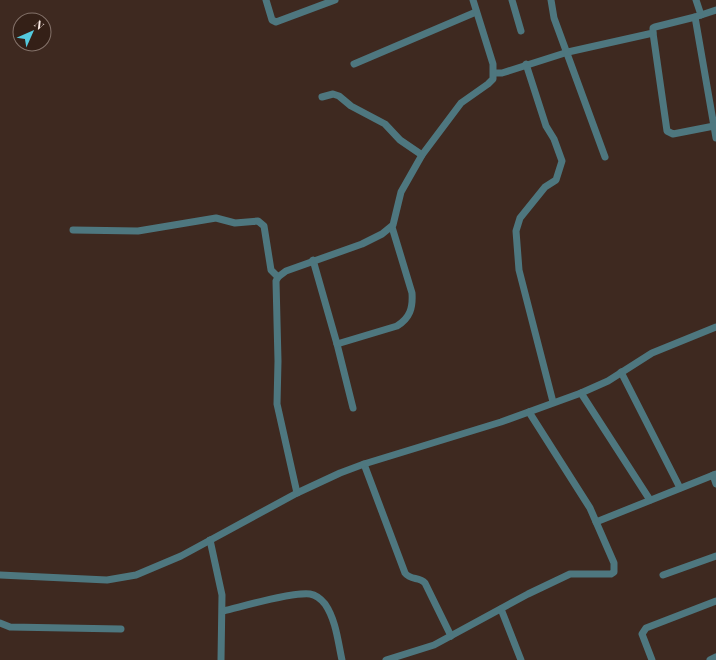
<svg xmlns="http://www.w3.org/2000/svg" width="716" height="660" viewBox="0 0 716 660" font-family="'Playfair Display',serif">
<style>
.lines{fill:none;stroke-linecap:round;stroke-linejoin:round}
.minor{stroke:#4e777f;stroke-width:7}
</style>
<rect width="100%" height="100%" fill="#3e2920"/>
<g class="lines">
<g class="minor">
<polyline points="266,0 272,20 276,22 335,0"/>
<polyline points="512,0 521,31"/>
<polyline points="551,0 554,18 605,157"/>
<polyline points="696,0 701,15"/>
<polyline points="695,17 716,138"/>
<polyline points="653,33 667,131 673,134 714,126"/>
<polyline points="354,64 476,12"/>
<polyline points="526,64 546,126 554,139 562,161 556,180 545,187 520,218 516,231 519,270 553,402"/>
<polyline points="495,73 502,73 568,52 653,33 653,28 655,27 695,17 716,10"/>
<polyline points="322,97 333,94 339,96 351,106 385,124 400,140 422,155"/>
<polyline points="73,230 138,231 216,218 235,223 258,221 264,226 271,270 278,277"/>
<polyline points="313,260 337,344 353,408"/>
<path d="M337,344l60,-18c13,-8 16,-18 15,-33l-20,-66"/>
<polyline points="621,372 680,488"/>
<polyline points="581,393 650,500"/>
<path d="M364,464l41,109c6,8 14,3 20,10l26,53"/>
<polyline points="713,475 716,484"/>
<polyline points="297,493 277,404 278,361 276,281 278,277 286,271 362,244 382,234 393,225 401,192 422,155 461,103 488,84 493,79 493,64 473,0"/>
<polyline points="596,522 716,474"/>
<polyline points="210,540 222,595 221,660"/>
<polyline points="0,575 107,580 136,575 181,556 297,493 340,473 364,464 501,422 581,393 608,381 652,353 716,327"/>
<polyline points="663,575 716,556"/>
<polyline points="501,609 521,660"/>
<path d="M223,611c21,-5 68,-19 87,-17 6,1 11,5 15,10 11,16 13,38 17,56"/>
<polyline points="0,623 10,627 121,629"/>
<polyline points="386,660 434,645 528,594 570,574 611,574 614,572 614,563 590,508 529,412"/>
<polyline points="652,660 642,634 646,628 716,601"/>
<polyline points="710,660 716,657"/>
</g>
</g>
<g transform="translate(32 32) rotate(45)"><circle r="19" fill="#342017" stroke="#84726a"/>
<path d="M0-3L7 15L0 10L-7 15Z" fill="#54cade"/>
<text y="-6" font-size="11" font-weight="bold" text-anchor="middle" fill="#fcede7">N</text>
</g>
</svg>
